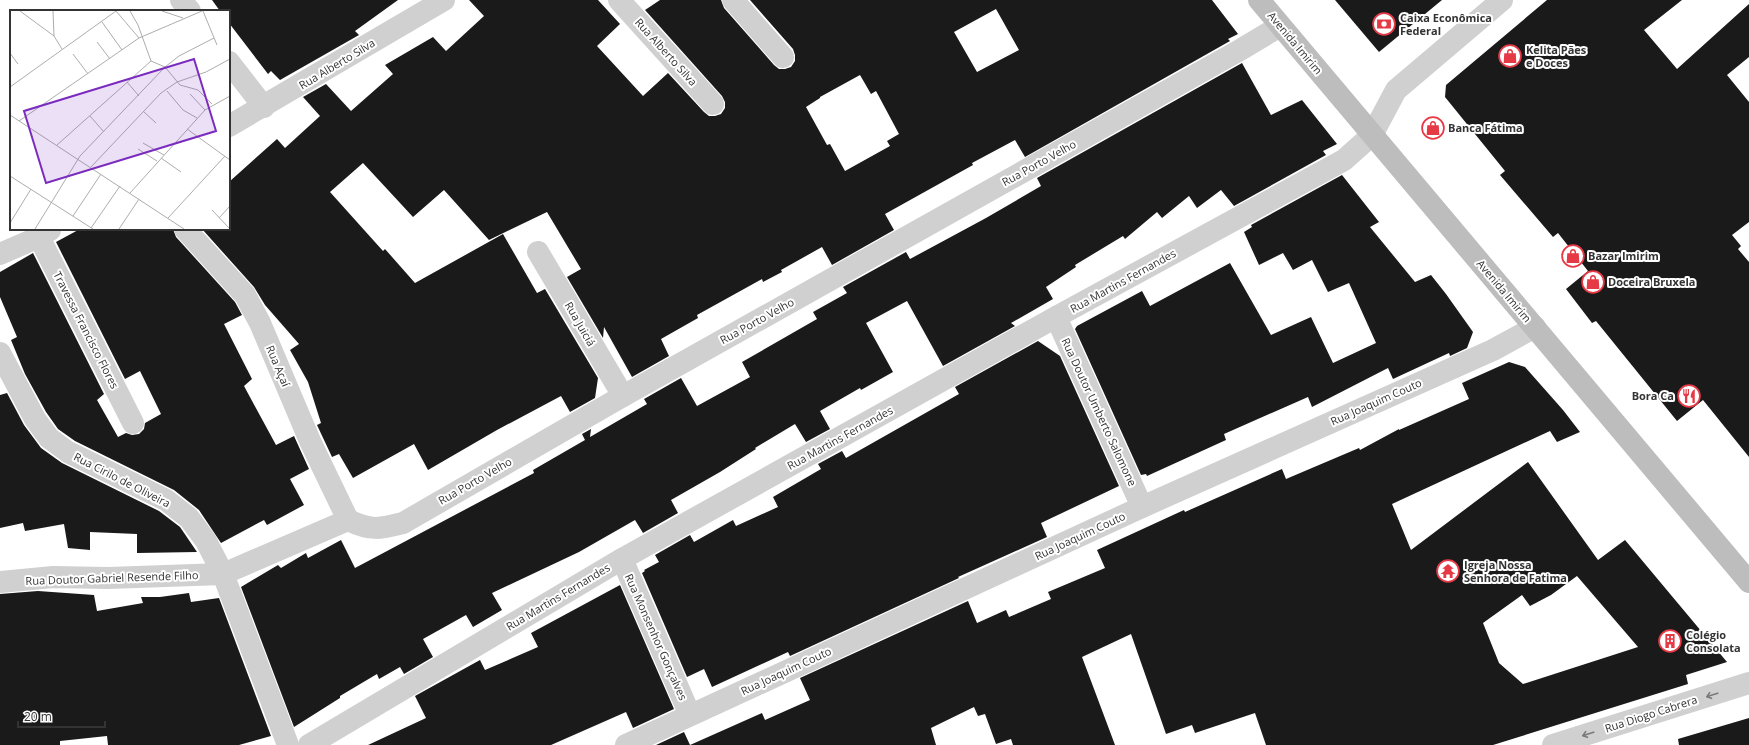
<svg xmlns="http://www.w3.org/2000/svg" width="1749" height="745" viewBox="0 0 1749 745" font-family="'Open Sans',sans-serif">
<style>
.building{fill:#1a1a1a;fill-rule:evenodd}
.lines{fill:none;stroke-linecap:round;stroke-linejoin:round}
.minor{stroke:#d0d0d0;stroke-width:22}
.secondary{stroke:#bdbdbd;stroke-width:22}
.oneway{stroke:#7a7a7a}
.labels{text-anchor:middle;stroke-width:4;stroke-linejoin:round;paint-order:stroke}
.poi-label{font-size:11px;font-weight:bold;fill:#333;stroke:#fff;text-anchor:start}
.street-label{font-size:11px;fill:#333;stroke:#fff}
.inset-road{fill:none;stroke:#adadad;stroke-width:1}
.view{fill:#7b2cbf;fill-opacity:0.15;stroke:#7b2cbf;stroke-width:2}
.inset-edge{fill:none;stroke:#333;stroke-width:2}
</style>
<rect width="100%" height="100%" fill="#fff"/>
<g class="building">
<polygon points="212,0 398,0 355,31 359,35 280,80 271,71 268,74 229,23 229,11 220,11"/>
<path d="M469,0h129l22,24 -23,22 46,50 25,-23 36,39 5,4h6l6,-2 4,-6v-6l-3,-6 -77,-86 15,-10h61l3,8 50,57 5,4h6l6,-2 4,-6v-6l-2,-6 -43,-49h462l26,34 -10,5 2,2 -205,116 -10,-17 -43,23 1,2 -88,49 9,16 -62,35 -10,-18 -41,23 1,2 -19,10 -1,-3 -65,36 1,3 -37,21 8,17 -37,21 -28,-50 -1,11 -36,-61 14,-8 -34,-57 -58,28 -45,-50 -31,27 -50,-54 -33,29 53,59 2,-2 30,34 88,-49 34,59 8,-4 53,89 -3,20 -25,14 -9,-16 -64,34 -69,40 -14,-26 -61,34 -14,-24 -7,3 -15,-32 4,-2 -13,-41 -18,-32 9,-6 -34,-39 -11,-18 -52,-58h27v-47l48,-43 8,9 35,-32 -17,-19 23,-13 25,27 42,-37 -8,-9 48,-28 13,14 38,-35zM996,9l23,41 -42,22 -23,-40zM860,75l11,19 5,-3 23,43 -12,7 3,5 -45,25 -15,-27 -3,1 -21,-38 14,-9v-1z"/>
<polygon points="1335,0 1442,0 1379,52"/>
<polygon points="1547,0 1682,0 1644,30 1677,69 1749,4 1749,57 1727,75 1749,102 1749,222 1732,235 1741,246 1738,249 1749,262 1749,457 1703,400 1677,421 1596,321 1592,323 1566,289 1588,271 1558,233 1553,237 1500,175 1505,171 1445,97 1446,85"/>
<polygon points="1242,63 1271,115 1302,100 1337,144 1323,151 1326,155 1234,206 1221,190 1197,208 1189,196 1162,218 1157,212 1125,239 1123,236 1075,265 1076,267 1046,287 1053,299 1011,323 1015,326 943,366 907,301 866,323 893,372 861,390 860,388 820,411 830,429 806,442 795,424 755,448 756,449 720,472 671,500 678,513 643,533 635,520 579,552 492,593 502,610 473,627 466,615 423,639 433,657 404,674 400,667 379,679 377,674 340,696 340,698 294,727 241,587 278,565 281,568 306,553 308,558 341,540 355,568 534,473 533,470 585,440 582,434 591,429 590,437 647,404 644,399 681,378 697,406 750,377 742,362 817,319 813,312 847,293 843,287 906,252 910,259 986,218 1041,186 1037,178"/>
<polygon points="1342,175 1379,222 1370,227 1415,282 1431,275 1446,294 1473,332 1467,348 1450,356 1449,353 1393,379 1388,368 1312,407 1308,397 1224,434 1226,440 1147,476 1146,474 1141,475 1075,329 1077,326 1142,291 1150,306 1230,263 1271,335 1311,317 1333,363 1376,343 1349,283 1328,292 1312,260 1293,270 1283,253 1259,265 1244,232 1252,227 1251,225"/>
<polygon points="80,229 173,229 176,237 235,302 242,315 224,324 252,379 244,386 276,445 294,436 309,469 290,479 304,505 267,525 264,520 221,543 199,510 174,490 75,441 58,429 46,412 25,374 11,340 17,337 0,297 0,272 33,253 104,394 97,400 118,437 126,433 132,435 139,434 144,429 145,423 161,414 140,371 125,379 56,242"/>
<polygon points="1038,341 1060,356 1119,486 1041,523 1047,537 958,577 959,578 790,656 788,652 712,687 704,669 687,677 642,573 645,571 644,570 659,562 655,555 690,535 694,542 733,520 736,526 778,507 773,497 821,469 818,464 842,451 846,458 959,394 955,387"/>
<path d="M1509,362l16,5 38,43 17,22 -23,10 -7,-11 -158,73 19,46 117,-88 70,98 27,-20 102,122 -41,13 2,9 -195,61h-227l-11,-32 -60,20 -3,-8 -26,9 -35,-100 -49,23 33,88h-102l-2,-6 -15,5 -11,-30 -7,2 -4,-9 -43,21 5,17h-280l28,-13 6,13 72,-32 3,7 45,-20 -10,-22 168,-77 9,22 29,-13 3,7 42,-18 -3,-7 57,-24 -8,-18 87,-40 1,2 97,-43 4,10 73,-31 1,2 39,-21v1l70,-31 -7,-16zM1577,576l61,71 -115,37 -24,-21 -16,-40 39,-28 8,11 21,-11z"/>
<polygon points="7,393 24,425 41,448 62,463 159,511 180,527 197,552 137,553 137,534 90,532 90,550 68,548 64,524 25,531 23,523 0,528 0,395"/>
<polygon points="620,585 674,709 633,728 626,712 551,745 368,745 426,718 415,696 480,660 485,670 538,647 531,633"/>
<polygon points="38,591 94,595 97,611 143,603 141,597 160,597 189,593 191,602 219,598 271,736 239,745 108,745 107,736 60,741 60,745 0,745 0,594"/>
<polygon points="1749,718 1749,745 1679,745 1678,739"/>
</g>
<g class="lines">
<g class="minor">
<polyline points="181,0 190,11"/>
<polyline points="619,0 713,104"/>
<polyline points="733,0 783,57"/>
<polyline points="229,62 264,107"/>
<polyline points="229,126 444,0"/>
<polyline points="185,229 245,295 260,323 310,441 348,520"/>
<polyline points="39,237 133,423"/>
<polyline points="538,252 623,396"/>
<polyline points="0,254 39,237 50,230"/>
<polyline points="1056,317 1142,507"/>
<polyline points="0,353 35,419 49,438 68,452 166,500 189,518 206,541 223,574 288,745"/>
<polyline points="622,559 690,715"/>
<path d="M0,582l53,-5 55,1 115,-4 125,-54c23,11 31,9 55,3l220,-127 617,-346 40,-24"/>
<polyline points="309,745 622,559 1056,317 1344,160 1372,135 1396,90 1502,0"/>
<polyline points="626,745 1142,507 1493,350 1535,327"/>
<polyline points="1553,745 1749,683"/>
</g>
<polyline class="secondary" points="1259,0 1749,582"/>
</g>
<defs><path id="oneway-shaft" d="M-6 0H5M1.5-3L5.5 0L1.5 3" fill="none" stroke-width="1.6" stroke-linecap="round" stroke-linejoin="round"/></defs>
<g class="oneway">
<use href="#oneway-shaft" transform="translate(1712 695) rotate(162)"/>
<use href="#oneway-shaft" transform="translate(1588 734) rotate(162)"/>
</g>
<defs>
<g id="bank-ring" transform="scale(1.15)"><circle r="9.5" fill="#fff" stroke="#e63946" stroke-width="1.5"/><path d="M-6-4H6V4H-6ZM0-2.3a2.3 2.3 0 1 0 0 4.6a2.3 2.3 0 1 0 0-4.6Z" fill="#e63946"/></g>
<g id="shop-ring" transform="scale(1.15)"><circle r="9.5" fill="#fff" stroke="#e63946" stroke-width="1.5"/><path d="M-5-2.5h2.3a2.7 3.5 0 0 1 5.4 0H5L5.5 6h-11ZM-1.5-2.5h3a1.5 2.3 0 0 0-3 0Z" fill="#e63946"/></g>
<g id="restaurant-ring" transform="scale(1.15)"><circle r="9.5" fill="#fff" stroke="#e63946" stroke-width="1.5"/><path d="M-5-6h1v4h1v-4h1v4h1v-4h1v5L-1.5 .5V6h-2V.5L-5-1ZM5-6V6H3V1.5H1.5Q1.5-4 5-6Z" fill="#e63946"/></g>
<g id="temple-ring" transform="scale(1.15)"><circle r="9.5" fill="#fff" stroke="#e63946" stroke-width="1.5"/><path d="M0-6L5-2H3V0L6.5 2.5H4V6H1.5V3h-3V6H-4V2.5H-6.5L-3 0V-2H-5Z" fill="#e63946"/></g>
<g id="building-ring" transform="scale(1.15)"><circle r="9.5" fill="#fff" stroke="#e63946" stroke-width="1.5"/><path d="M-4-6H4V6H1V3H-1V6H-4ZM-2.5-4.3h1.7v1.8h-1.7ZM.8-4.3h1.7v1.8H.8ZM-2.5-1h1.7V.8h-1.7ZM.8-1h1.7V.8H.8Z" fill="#e63946"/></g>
</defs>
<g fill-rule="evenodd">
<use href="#bank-ring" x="1384" y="24"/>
<use href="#shop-ring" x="1510" y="56"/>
<use href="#shop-ring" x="1433" y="128"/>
<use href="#shop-ring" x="1573" y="256"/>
<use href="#shop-ring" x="1593" y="282"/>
<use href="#restaurant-ring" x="1689" y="396"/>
<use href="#temple-ring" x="1448" y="571"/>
<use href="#building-ring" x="1670" y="641"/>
</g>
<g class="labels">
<g class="poi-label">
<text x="1400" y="22">Caixa Econômica<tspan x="1400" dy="13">Federal</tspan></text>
<text x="1526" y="54">Kelita Pães<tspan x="1526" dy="13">e Doces</tspan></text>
<text x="1448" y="132">Banca Fátima</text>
<text x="1588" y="260">Bazar Imirim</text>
<text x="1608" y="286">Doceira Bruxela</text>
<text x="1674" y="400" text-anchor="end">Bora Ca</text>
<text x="1464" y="569">Igreja Nossa<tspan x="1464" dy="13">Senhora de Fatima</tspan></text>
<text x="1686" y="639">Colégio<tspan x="1686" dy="13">Consolata</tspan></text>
</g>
<g class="street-label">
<text transform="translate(1295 43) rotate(50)" y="4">Avenida Imirim</text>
<text transform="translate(666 52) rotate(48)" y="4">Rua Alberto Silva</text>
<text transform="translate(337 64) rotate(-31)" y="4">Rua Alberto Silva</text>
<text transform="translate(1039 163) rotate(-29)" y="4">Rua Porto Velho</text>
<text transform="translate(1123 281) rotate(-29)" y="4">Rua Martins Fernandes</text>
<text transform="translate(1504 291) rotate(50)" y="4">Avenida Imirim</text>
<text transform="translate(757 321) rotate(-29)" y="4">Rua Porto Velho</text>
<text transform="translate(580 324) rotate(60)" y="4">Rua Juiciá</text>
<text transform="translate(86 330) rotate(63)" y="4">Travessa Francisco Flores</text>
<text transform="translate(278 366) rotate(67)" y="4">Rua Açaí</text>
<text transform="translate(1376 402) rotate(-24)" y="4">Rua Joaquim Couto</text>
<text transform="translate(1099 412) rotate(65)" y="4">Rua Doutor Umberto Salomone</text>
<text transform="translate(840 438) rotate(-29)" y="4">Rua Martins Fernandes</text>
<text transform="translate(122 480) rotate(27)" y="4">Rua Cirilo de Oliveira</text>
<text transform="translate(475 481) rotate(-30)" y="4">Rua Porto Velho</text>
<text transform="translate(1080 536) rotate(-25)" y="4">Rua Joaquim Couto</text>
<text transform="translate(112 578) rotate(-2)" y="4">Rua Doutor Gabriel Resende Filho</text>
<text transform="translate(558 597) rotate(-31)" y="4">Rua Martins Fernandes</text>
<text transform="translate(656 637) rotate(66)" y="4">Rua Monsenhor Gonçalves</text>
<text transform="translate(786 671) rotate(-25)" y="4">Rua Joaquim Couto</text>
<text transform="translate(1651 714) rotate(-18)" y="4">Rua Diogo Cabrera</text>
</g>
</g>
<g transform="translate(10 10)">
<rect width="220" height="220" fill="#fff"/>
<path class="inset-road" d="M10,1l34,25 8,13M43,1l1,25M106,1l23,27M120,1l8,14 13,36 14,6 15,18 18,5 14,14M152,1l21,7M193,1l14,34M92,12l20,28M87,32l13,17M0,43l8,11M63,44l15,20M117,72l12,14M0,77l106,-76M157,81l16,19 14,8M180,84l15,16M133,101l13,12M0,105l174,114M80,106l14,16M9,111l120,-83 63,-27M177,119l43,31M133,133l21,12M47,135l94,-84M128,139l19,12M151,148l20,14M81,157l70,-74 16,-11 29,-10 24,-13M0,166l83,53M120,183l75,-83 25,-14M202,200l18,19M63,206l28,-42M158,208l57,-62M209,208l11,-12M0,213l21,-34M81,218l29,-42M25,219l45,-73 85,-89 14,-11 35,-18M109,219l20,-30"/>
<path class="view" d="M184,49l22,72 -170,52 -22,-72z"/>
<rect width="220" height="220" class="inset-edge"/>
</g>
<path d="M18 721v6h87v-6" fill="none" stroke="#333333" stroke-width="2"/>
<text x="24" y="721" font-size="12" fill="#333333" stroke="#ffffff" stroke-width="3" paint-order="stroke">20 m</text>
</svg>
